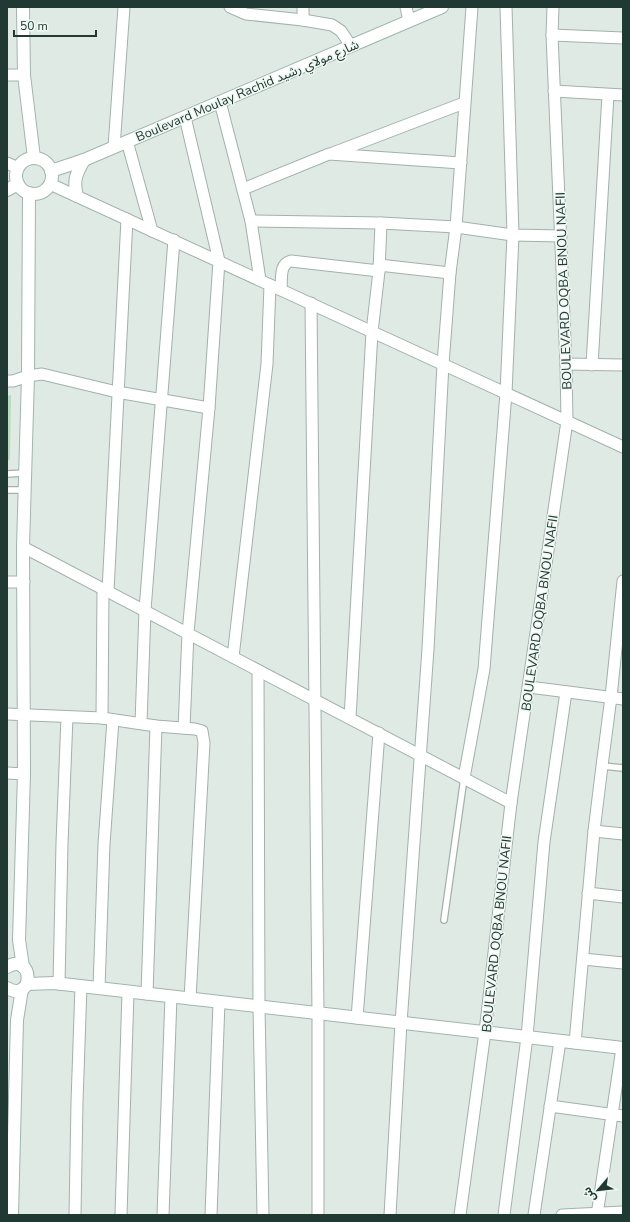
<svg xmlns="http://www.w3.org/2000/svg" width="630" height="1222" viewBox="0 0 630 1222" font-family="'Nunito Sans','Noto Sans Arabic',sans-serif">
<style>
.green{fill:#b8dbc2}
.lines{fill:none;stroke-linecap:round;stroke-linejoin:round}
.lane-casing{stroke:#a2b1ac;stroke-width:8}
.street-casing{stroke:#a2b1ac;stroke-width:13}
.secondary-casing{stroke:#9fb5ad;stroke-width:14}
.lane{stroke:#fff;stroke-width:5.5}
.street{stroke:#fff;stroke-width:11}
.secondary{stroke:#fff;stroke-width:12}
.labels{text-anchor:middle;stroke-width:3;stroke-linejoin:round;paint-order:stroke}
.street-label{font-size:13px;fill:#213933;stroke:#eff7f3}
</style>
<rect width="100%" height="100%" fill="#dfeae5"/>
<polygon class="green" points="11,395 10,459 7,462 7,396"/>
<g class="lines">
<g class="lane-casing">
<g id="lane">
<polyline points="7,474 25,473"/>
<polyline points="7,490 25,490"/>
<polyline points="602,766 623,768"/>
<polyline points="444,920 464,778"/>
</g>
</g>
<g class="street-casing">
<g id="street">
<polyline points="230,7 246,14 303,20 332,25 341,31 351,46"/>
<polyline points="303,7 303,20"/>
<polyline points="406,7 409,21"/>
<polyline points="552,35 623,38"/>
<polyline points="7,75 24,75"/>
<polyline points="554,91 623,95"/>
<polyline points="220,102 251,221 260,280"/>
<polyline points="127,141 152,231"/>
<polyline points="114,147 124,7"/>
<polyline points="333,153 464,103"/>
<polyline points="7,163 18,168"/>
<polyline points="50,184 623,447"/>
<polyline points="243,189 329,154 461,163"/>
<polyline points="251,221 381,223 456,227 513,235 561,236"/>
<polyline points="379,265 450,273"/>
<path d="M281,289c1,-10 -2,-25 10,-28l88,10"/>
<polyline points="311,303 318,1013 318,1215"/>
<polyline points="566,364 623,365"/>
<polyline points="592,365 608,95"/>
<polyline points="7,381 13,381 28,376 42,374 117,392 209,408"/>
<polyline points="23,547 511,803"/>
<polyline points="7,582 24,582"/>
<polyline points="108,591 127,219"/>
<polyline points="233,657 267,364 270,285"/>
<polyline points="258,670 259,1007 263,1215"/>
<polyline points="529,687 623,699"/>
<polyline points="7,714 102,718 156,726 195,729 202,731 204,743 190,999"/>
<polyline points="102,718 103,589"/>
<polyline points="350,718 372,332 379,271 381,223"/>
<polyline points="141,723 145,610 174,240"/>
<polyline points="184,728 188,633 209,408 219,261 185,117"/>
<polyline points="7,773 24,774"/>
<polyline points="464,778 484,669 506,393 513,235 506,7"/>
<polyline points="594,831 623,834"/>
<polyline points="588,893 623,897"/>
<polyline points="583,959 623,963"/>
<polyline points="59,984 62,843 67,717"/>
<polyline points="99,988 104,844 113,720"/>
<polyline points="147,994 156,726"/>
<polyline points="357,1018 379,733"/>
<polyline points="575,1043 594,831 602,766 611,697 623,581"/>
<polyline points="550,1106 623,1116"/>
<polyline points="75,1215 77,1102 81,986"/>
<polyline points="121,1215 128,992"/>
<polyline points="163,1215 171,997"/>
<polyline points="211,1215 219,1002"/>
<polyline points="390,1215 401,1023 428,649 443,364 450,273 456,227 472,7"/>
<polyline points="460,1215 485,1032 511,803 567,421 566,364 552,35 553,7"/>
<polyline points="504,1215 527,1037 544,842 566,692"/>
<polyline points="534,1215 560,1041"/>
<polyline points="562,1215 623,1212"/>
<polyline points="597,1215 622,1048"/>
</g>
</g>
<g class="secondary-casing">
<g id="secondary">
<polyline points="23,7 24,75 34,158"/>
<circle cx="34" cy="176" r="18"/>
<polyline points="51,171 84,160 442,7"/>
<polyline points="7,190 18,184"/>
<path d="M77,196c-4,-16 -1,-22 7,-36"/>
<path d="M7,967c27,-16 28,37 0,21"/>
<polyline points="23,967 19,940 24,774 23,547 28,376 29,193"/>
<polyline points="27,984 54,983 623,1048"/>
<polyline points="12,1215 17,1020 22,989"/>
</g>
</g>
<use href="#lane" class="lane"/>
<use href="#street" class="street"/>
<use href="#secondary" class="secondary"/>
</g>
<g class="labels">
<g class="street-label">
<text transform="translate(247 90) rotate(-23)" y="5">Boulevard Moulay Rachid شارع مولاي رشيد</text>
<text transform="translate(563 291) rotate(-92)" y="5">BOULEVARD OQBA BNOU NAFII</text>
<text transform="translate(539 613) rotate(-82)" y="5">BOULEVARD OQBA BNOU NAFII</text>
<text transform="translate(496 934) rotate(-84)" y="5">BOULEVARD OQBA BNOU NAFII</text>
</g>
</g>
<rect width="630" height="1222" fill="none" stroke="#213933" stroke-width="16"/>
<g transform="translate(598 1190) rotate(242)" stroke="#eff7f3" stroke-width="3" paint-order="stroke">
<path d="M0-3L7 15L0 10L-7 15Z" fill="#213933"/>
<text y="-6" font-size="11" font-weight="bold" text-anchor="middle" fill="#213933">ش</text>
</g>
<path d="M14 30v6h82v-6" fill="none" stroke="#213933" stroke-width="2"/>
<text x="20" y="30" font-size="12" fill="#213933" stroke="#eff7f3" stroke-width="3" paint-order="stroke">50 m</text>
</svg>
